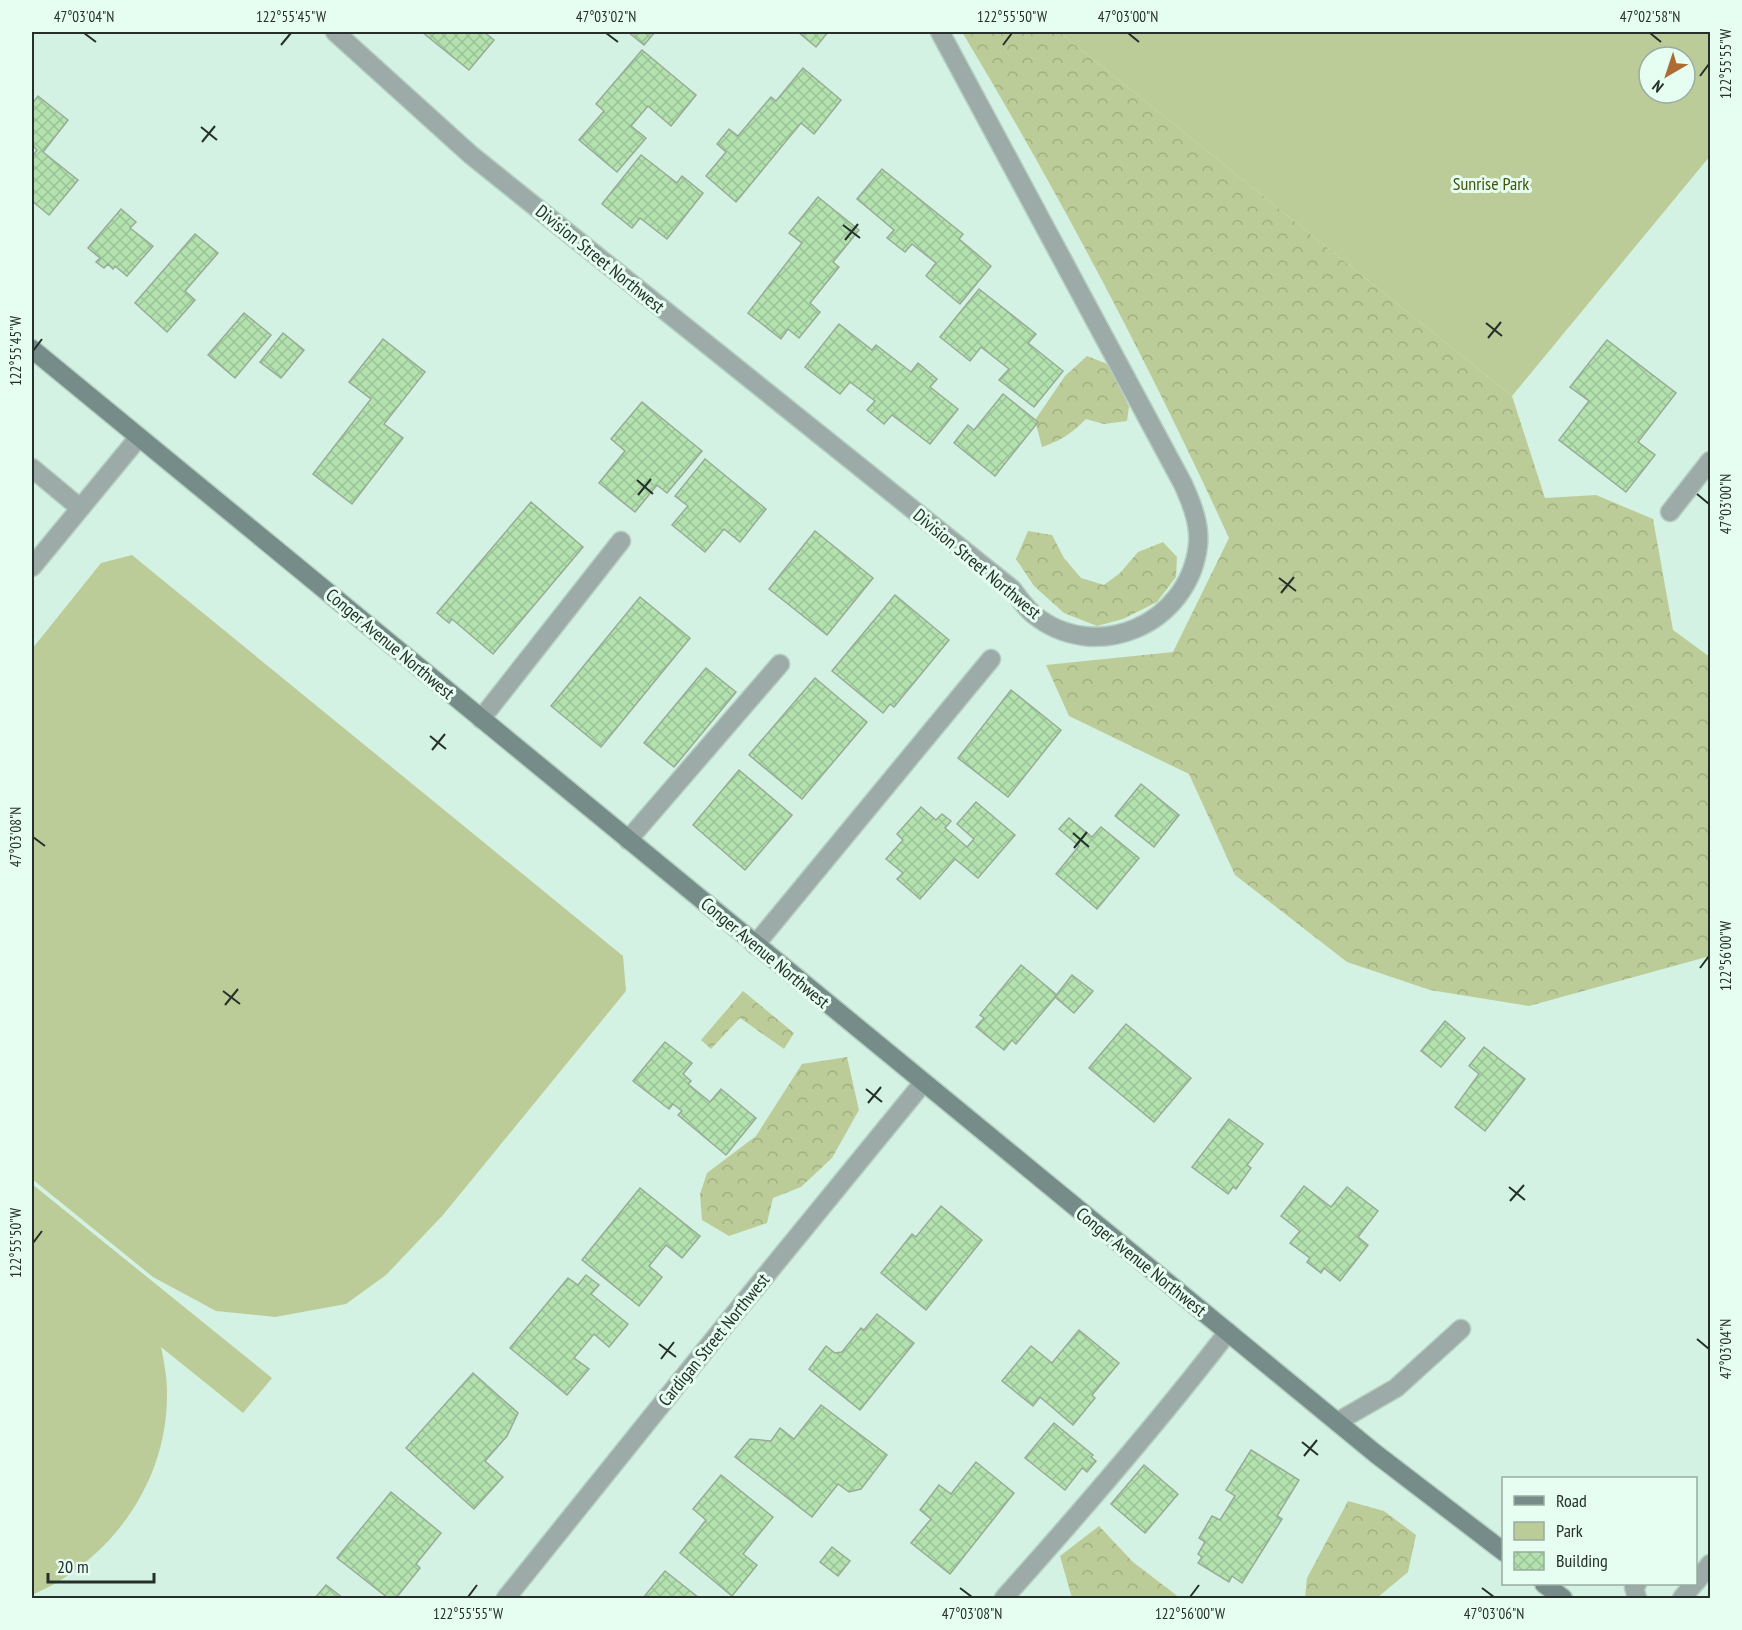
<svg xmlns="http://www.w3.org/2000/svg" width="1742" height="1630" viewBox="0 0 1742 1630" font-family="'PT Sans Narrow',sans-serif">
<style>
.green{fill:#bccc98;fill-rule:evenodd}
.forest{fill:url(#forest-crowns)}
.building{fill:url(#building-cross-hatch);stroke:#98ab96;stroke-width:1.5}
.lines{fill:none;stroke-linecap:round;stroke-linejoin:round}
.lane-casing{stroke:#b4cfc2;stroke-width:21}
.street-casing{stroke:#b4cfc2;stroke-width:21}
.secondary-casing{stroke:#b4cfc2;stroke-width:21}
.lane{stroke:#9caba8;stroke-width:18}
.street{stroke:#9caba8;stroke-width:18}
.secondary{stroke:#768c88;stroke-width:18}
.ticks{fill:none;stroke:#25302a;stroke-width:2}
.labels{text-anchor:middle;stroke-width:6;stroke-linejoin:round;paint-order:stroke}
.park-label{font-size:18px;fill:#43520d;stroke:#e6fef1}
.street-label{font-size:18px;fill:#25302a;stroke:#e6fef1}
.neatline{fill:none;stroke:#25302a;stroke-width:2}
.ticks-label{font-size:15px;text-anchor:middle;fill:#25302a}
</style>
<defs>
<pattern id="forest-crowns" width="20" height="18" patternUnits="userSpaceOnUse" patternTransform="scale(1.5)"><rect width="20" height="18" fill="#bccc98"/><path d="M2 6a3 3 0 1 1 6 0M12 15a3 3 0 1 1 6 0" fill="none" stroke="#a1b083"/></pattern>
<pattern id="building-cross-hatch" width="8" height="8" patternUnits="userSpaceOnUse" patternTransform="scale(1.5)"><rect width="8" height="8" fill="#b3e2af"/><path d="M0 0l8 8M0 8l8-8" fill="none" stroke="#9ac297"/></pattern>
</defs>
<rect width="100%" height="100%" fill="#d4f2e3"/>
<g class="green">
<path d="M1059,32h651v124l-198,240zM1649,57h36v36h-36z"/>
<polygon points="132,555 623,956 626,991 443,1215 386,1275 346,1304 275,1317 216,1311 153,1277 32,1179 32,649 101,563"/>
<path d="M32,1184l240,194 -29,35 -82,-66c3,14 6,30 6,45 1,77 -40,145 -103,186 -10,7 -22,12 -32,17z"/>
</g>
<g class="forest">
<path d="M962,32h97l453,364 33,102 51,-3 57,24 20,111 37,27v299l-181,50 -99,-16 -83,-28 -112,-87 -46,-101 -120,-58 -23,-51 127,-13 56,-114c-80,-174 -169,-343 -267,-506z"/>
<path d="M1087,356l23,9 19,42 -2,14 -23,3 -18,-5c-15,15 -24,21 -44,28l-7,-27 30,-44z"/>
<polygon points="1028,531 1052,535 1064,558 1081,578 1104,585 1120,573 1138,552 1163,542 1177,557 1176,577 1157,602 1123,619 1097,626 1064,613 1034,586 1016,559"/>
<polygon points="743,991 794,1033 784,1049 740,1018 711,1049 701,1040"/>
<polygon points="847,1057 859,1110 832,1158 801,1187 773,1198 767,1223 729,1236 702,1220 700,1194 707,1173 756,1136 802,1064"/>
<polygon points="1348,1501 1384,1511 1416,1535 1408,1572 1377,1598 1305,1598 1307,1578"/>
<polygon points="1099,1526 1133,1562 1180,1598 1072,1598 1060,1556"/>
</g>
<g class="building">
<polygon points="422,32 484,32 494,40 469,70"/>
<polygon points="628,32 655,32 644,45"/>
<polygon points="798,32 828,32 816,47"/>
<polygon points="642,50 696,95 671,126 648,106 631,126 646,138 617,172 579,140 604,111 596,104"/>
<polygon points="803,68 841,100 814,134 801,123 736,202 706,176 726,152 717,144 729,129 738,136 771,97 776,101"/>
<polygon points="38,96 68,120 43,152 78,180 49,215 32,201 32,157 37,150 32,145 32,104"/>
<polygon points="641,155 677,183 682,176 703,193 667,239 640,218 632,228 602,204"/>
<polygon points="882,169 963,234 959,239 991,266 960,304 926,276 936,263 912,244 905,252 887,238 894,230 857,199"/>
<polygon points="818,197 859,230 833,262 839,267 810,303 820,312 799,338 788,329 781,339 748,313 802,243 789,233"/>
<polygon points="121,209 136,222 130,228 153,246 127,276 115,266 113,269 108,264 104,268 96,262 100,258 88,248"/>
<polygon points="195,234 218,253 185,291 195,300 167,332 135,303"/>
<polygon points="979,289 1036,334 1028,343 1063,371 1034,407 999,380 1009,369 981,347 970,361 940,337"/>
<polygon points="244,313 271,335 235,378 208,355"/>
<polygon points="839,324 872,350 876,345 911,372 918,363 937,379 930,387 958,409 930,444 892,415 884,424 867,410 875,401 850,382 840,394 805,367"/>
<polygon points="283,333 304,350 281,378 260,362"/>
<polygon points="383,339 425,372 384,424 403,438 352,504 313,474 371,399 349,382"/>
<polygon points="1607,340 1676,393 1638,442 1655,455 1626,492 1559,440 1589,401 1570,387"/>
<polygon points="1003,394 1038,422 995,476 954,443 968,425 974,430"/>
<polygon points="642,402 702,451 667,493 657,485 635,512 599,483 625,451 611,439"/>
<polygon points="705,459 766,509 740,542 724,529 705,552 672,525 688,506 675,496"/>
<polygon points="531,502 583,547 493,654 452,619 449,623 437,613"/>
<polygon points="815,531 873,578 827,635 769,589"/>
<polygon points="895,595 949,640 894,707 890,704 883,713 832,671"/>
<polygon points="640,597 690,638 601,747 551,706"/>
<polygon points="706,668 736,692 674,767 644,743"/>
<polygon points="815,678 867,722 802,799 749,755"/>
<polygon points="1011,690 1061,730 1008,797 958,758"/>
<polygon points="739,770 792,815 745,870 693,825"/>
<polygon points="1141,784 1179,815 1154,847 1115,816"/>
<polygon points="976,802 1015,835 978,878 955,859 920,899 897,879 903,873 886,859 903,840 897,834 921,807 936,820 942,814 951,821 945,828 967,847 974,839 957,824"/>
<polygon points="1069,818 1092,837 1101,827 1139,858 1097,909 1056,874 1079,846 1059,829"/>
<polygon points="1021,965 1057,995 1016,1044 1012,1040 1004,1050 976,1027 984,1018 980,1015"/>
<polygon points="1072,975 1093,991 1074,1013 1055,997"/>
<polygon points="1445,1021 1465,1038 1441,1067 1421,1051"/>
<polygon points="1126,1024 1191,1078 1154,1122 1089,1068"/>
<polygon points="665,1042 692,1063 683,1074 691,1081 688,1084 710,1102 721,1089 756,1118 726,1155 678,1115 682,1111 673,1104 669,1109 633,1081"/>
<polygon points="1484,1047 1525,1079 1485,1131 1455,1107 1479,1074 1469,1066"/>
<polygon points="1229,1119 1263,1144 1247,1165 1251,1168 1236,1189 1233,1187 1228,1194 1192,1167"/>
<polygon points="1304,1186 1331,1207 1347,1187 1378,1211 1358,1237 1368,1245 1340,1281 1324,1268 1321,1273 1307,1262 1310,1258 1290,1243 1300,1231 1281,1216"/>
<polygon points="640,1188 700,1236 682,1258 666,1245 649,1266 662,1277 639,1306 582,1260"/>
<polygon points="941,1206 982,1240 926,1310 881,1273 912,1234 916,1237"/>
<polygon points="586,1275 599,1285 591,1294 628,1324 609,1347 594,1334 574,1358 589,1369 567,1395 510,1348 568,1278 578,1285"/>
<polygon points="877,1314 914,1343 860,1410 809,1369 826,1346 835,1353 842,1352 861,1328 864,1330"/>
<polygon points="1079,1330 1119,1363 1092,1395 1095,1398 1073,1425 1040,1397 1033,1406 1002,1381 1031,1346 1052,1363"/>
<polygon points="473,1373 518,1413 507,1436 485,1461 503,1477 474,1509 406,1448"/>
<polygon points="821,1405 887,1455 861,1489 849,1492 838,1484 812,1517 735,1457 750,1439 771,1441 780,1428 794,1439"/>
<polygon points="1054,1423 1093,1455 1091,1457 1096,1461 1087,1472 1082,1468 1065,1490 1025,1458"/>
<polygon points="1251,1450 1299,1480 1277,1516 1282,1519 1242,1583 1232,1576 1229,1582 1198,1563 1202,1557 1198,1554 1205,1542 1199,1538 1212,1516 1220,1520 1235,1496 1226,1490"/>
<polygon points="976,1462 1014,1493 950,1574 911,1543 931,1519 920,1510 939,1485 951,1494"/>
<polygon points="1144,1465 1178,1494 1145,1533 1111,1504"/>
<polygon points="721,1475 773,1517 743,1554 757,1565 732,1596 680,1553 706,1520 693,1509"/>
<polygon points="391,1492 441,1533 416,1564 420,1568 396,1598 388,1598 337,1558"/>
<polygon points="832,1547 850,1561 838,1576 820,1562"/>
<polygon points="665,1571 699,1598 643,1598"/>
<polygon points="326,1585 343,1598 315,1598"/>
</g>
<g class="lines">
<g class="lane-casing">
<g id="lane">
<path d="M335,32l136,123 541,434c6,8 13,18 21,25 62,51 156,11 165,-69 2,-21 -6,-41 -15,-61l-243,-452"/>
<polyline points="32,468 80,508"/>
<polyline points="32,567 139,437"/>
<polyline points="481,719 621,541"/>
<polyline points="628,840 780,664"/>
<polyline points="755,945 991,659"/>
<polyline points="1337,1422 1396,1388 1461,1329"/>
<polyline points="1696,1582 1710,1564"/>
<path d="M1004,1598c77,-86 153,-174 224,-266"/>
<polyline points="1637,1598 1634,1587 1637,1584"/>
<polyline points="1682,1598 1694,1584"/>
</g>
</g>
<g class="street-casing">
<g id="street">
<polyline points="1670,512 1710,461"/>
<polyline points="506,1598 731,1318 923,1083"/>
</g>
</g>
<g class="secondary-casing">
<g id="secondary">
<polyline points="32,349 1376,1454 1504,1552"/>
<polyline points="1544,1584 1563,1598"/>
</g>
</g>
<use href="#lane" class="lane"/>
<use href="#street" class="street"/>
<use href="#secondary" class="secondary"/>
</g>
<path class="ticks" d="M84,33l12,9M606,33l12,9M1128,33l11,9M1650,33l11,9M281,45l10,-12M1003,45l9,-12M1700,76l9,-12M201,127l16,13M202,142l13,-16M843,225l17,13M845,240l13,-16M1486,323l16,13M1488,338l13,-16M33,351l9,-12M637,480l16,14M1697,494l12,10M638,495l13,-16M1279,578l17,13M1281,593l13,-16M430,736l16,13M432,750l13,-16M1073,833l16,14M33,837l12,9M1074,848l13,-16M1700,968l9,-12M223,991l17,13M225,1005l13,-16M866,1089l16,13M868,1103l13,-16M1509,1187l16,13M1510,1201l14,-16M33,1243l9,-12M1697,1339l12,10M659,1344l17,13M661,1359l13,-17M1302,1442l16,13M1304,1456l13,-16M960,1588l12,9M1482,1588l12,9M468,1597l9,-12M1190,1597l9,-12"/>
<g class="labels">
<g class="park-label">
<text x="1491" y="190">Sunrise Park</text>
</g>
<g class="street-label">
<text transform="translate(600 259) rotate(39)" y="6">Division Street Northwest</text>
<text transform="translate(977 564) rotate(40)" y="6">Division Street Northwest</text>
<text transform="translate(390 644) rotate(40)" y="6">Conger Avenue Northwest</text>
<text transform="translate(765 953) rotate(40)" y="6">Conger Avenue Northwest</text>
<text transform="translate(1141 1262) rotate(39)" y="6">Conger Avenue Northwest</text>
<text transform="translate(714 1340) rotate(-51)" y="6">Cardigan Street Northwest</text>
</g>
</g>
<rect width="1742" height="1630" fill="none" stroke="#e6fef1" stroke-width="66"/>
<rect x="1502" y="1477" width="195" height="108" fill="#e6fef1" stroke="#99aca1" stroke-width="1.5"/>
<rect x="1514" y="1496" width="30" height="9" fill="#768c88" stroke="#99aca1" stroke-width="1.5"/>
<text x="1556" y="1507" font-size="18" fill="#25302a">Road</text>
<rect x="1514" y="1522" width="30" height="18" fill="#bccc98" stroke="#99aca1" stroke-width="1.5"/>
<text x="1556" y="1537" font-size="18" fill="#25302a">Park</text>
<rect x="1514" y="1552" width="30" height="18" fill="url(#building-cross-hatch)" stroke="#99aca1" stroke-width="1.5"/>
<text x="1556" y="1567" font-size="18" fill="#25302a">Building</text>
<g transform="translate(1667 75) rotate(219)"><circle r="28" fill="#e6fef1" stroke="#99aca1" stroke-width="1.5"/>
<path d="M0-4.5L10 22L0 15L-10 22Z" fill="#ac6c34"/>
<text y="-9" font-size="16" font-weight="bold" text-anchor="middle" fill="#25302a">N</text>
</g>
<path d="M48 1573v9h106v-9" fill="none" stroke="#25302a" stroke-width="3"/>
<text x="57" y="1573" font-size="18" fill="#25302a" stroke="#e6fef1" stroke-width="4.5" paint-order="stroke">20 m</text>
<rect x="33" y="33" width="1676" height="1564" class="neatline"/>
<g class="ticks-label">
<text x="84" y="22">47°03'04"N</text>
<text x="291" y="22">122°55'45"W</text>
<text x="606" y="22">47°03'02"N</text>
<text x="1012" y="22">122°55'50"W</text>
<text x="1128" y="22">47°03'00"N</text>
<text x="1650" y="22">47°02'58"N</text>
<text transform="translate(1726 64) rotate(-90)" y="5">122°55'55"W</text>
<text transform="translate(16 351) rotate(-90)" y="5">122°55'45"W</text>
<text transform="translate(1726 504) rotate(-90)" y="5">47°03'00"N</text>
<text transform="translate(16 837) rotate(-90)" y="5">47°03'08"N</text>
<text transform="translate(1726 956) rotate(-90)" y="5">122°56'00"W</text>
<text transform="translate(16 1243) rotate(-90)" y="5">122°55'50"W</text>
<text transform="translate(1726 1349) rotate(-90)" y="5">47°03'04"N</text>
<text x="468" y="1619">122°55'55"W</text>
<text x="972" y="1619">47°03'08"N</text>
<text x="1190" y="1619">122°56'00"W</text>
<text x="1494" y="1619">47°03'06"N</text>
</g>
</svg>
